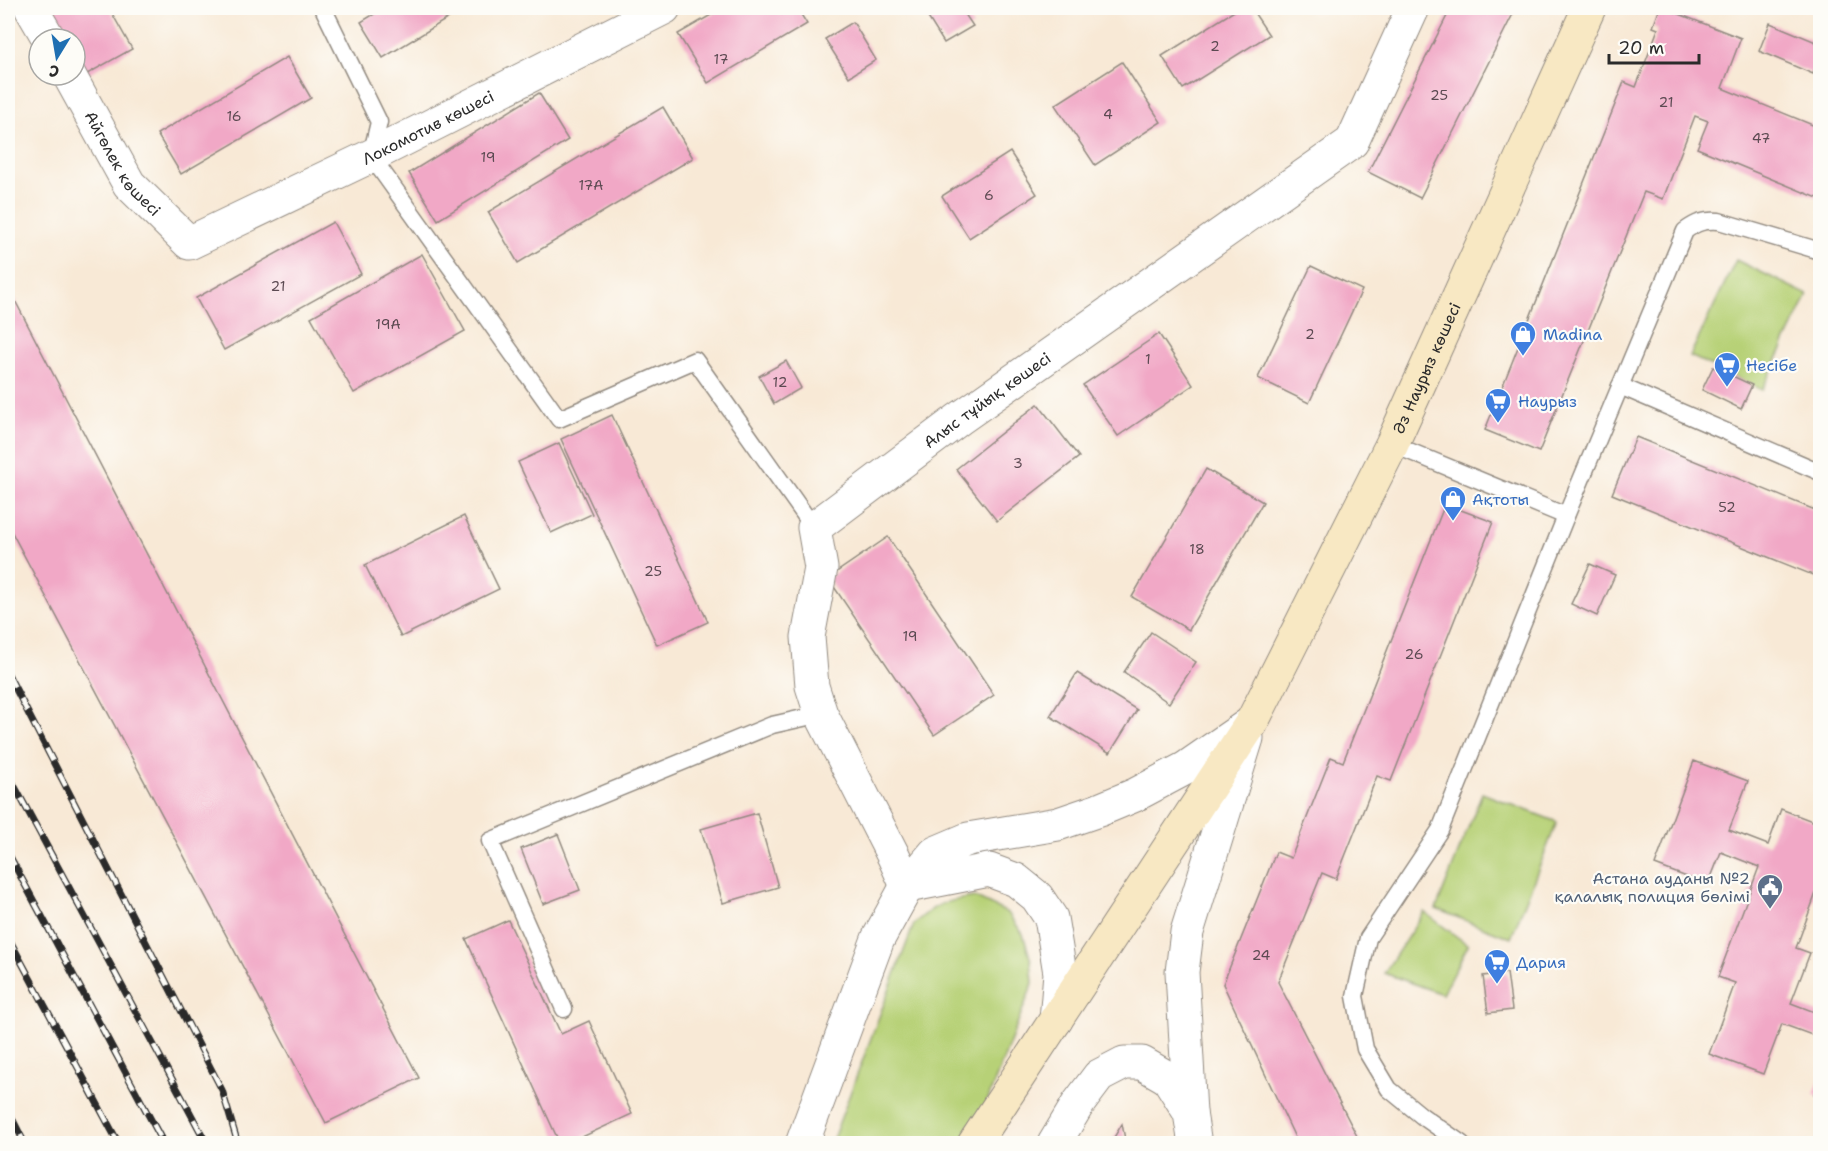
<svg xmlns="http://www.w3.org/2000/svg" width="1828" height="1151" viewBox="0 0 1828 1151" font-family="'Shantell Sans',sans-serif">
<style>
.green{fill:#b7d177;stroke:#717e51;stroke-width:1.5}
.building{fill:#f1a8c6}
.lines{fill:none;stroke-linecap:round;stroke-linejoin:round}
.service-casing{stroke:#928a80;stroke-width:19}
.minor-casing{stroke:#928a80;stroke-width:35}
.tertiary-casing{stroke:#928a80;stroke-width:35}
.secondary-casing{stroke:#928a80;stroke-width:35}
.service{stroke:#fff;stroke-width:16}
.minor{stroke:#fff;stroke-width:33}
.tertiary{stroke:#fff;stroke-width:33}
.secondary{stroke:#f8e8c3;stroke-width:33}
.rail-casing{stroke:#2b2b2b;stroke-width:7}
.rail{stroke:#fdfcf7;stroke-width:4.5;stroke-dasharray:14;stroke-linecap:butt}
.labels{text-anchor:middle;stroke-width:4.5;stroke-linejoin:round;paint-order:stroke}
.number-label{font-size:14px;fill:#5c4a52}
.street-label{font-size:16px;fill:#2b2b2b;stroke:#fdfcf7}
.shop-label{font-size:16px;fill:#366cbe;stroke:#fdfcf7;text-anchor:start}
.service-label{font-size:16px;fill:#4e5e75;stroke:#fdfcf7;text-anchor:end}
</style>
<rect width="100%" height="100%" fill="#fdfcf7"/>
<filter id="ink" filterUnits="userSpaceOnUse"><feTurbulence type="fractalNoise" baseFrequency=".0167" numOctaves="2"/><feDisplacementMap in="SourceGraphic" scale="12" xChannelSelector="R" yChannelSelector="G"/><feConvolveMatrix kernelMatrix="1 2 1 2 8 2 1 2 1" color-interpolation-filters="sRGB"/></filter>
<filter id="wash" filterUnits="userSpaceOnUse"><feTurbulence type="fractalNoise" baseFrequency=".008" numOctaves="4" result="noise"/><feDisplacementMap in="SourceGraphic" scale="24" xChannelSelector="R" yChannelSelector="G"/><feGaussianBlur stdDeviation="1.35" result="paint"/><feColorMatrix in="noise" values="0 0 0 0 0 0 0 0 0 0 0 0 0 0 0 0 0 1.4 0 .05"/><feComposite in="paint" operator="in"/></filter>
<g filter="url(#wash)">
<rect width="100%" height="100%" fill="#f8e9d6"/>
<g class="green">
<polygon points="1736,260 1808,295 1762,390 1690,356"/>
<polygon points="1482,793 1557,822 1511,938 1436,909"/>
<path d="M974,897l34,16 15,21 8,27 2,22 -62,160 -140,1 83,-220c22,-21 31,-23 60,-27z"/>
<polygon points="1424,912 1468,945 1442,994 1384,973"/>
</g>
<g id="blocks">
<g class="building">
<polygon points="41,8 109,8 132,49 80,78 75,68 75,39 59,39"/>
<polygon points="384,8 465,8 383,58 361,22"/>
<polygon points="723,8 797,8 807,24 708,83 678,34"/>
<polygon points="922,8 961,8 973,26 944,43"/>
<polygon points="1239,8 1251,8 1269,35 1183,89 1162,56"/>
<polygon points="1451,8 1516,8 1420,198 1368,172"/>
<polygon points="1660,8 1673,8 1671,11 1741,38 1722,88 1820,128 1820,199 1697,148 1708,121 1695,116 1663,199 1644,192 1539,452 1485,430 1624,82 1636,87 1658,29 1653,27"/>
<polygon points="853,22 876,60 849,77 825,39"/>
<polygon points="1770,23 1816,42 1820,50 1820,55 1813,74 1759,51"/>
<polygon points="287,57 311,98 181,174 157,134"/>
<polygon points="1122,62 1161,122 1095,165 1055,105"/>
<polygon points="539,93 568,140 438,220 409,173"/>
<polygon points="663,107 693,158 518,263 488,212"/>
<polygon points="1010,152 1037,194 969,238 942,196"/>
<polygon points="333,222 361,274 224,350 196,298"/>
<polygon points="422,254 465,331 354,393 311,317"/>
<polygon points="1311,266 1362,290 1309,403 1258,378"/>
<polygon points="8,287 419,1078 326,1123 8,525"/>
<polygon points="1159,334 1193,385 1118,436 1083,385"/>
<polygon points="786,361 801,388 774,404 759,376"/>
<polygon points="1713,367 1752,385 1741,409 1702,390"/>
<polygon points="1038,404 1079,457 997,521 956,469"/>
<polygon points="612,415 708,622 657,645 561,439"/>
<polygon points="1636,437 1820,512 1820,578 1612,494"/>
<polygon points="559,443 592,514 551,533 518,462"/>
<polygon points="1206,469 1263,502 1189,630 1132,597"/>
<polygon points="1445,504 1493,522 1391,781 1377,776 1336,879 1322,873 1278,982 1361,1144 1298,1144 1223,984 1276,852 1291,858 1331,757 1343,762"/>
<polygon points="464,516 499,589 401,637 365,565"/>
<polygon points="888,537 994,695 934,735 828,578"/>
<polygon points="1590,564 1615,575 1597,616 1571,604"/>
<polygon points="1151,632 1196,662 1169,703 1124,672"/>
<polygon points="1077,673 1137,710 1110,753 1050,716"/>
<polygon points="1694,761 1748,781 1729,830 1768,845 1781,809 1820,824 1820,882 1796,948 1810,953 1791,1003 1820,1014 1820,1038 1782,1024 1763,1074 1709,1054 1735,983 1718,977 1759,867 1721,852 1708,885 1655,865"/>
<polygon points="757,813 778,887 723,903 701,829"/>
<polygon points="558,834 580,890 543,904 521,849"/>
<polygon points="508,920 561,1034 589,1021 632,1114 567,1144 560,1144 466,939"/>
<polygon points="1507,973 1512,1010 1488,1013 1483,976"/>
<polygon points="1820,1078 1820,1096 1814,1094"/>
<polygon points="1122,1124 1126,1144 1110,1144"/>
</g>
</g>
</g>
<g filter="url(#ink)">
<use href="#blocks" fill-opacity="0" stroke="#928a80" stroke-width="1.5"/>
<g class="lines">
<g class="service-casing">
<g id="service">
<polyline points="323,8 379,122 371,156 559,419 695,360 814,528"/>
<polyline points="1620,386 1820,472"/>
<polyline points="1392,444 1566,516"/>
<polyline points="564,1009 490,841 772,725 821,714"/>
<path d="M1462,1144l-40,-28 -33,-27 -24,-40 -10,-53 13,-58 72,-108 126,-314 119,-285c12,-9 19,-11 34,-10l101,30"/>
</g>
</g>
<g class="minor-casing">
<g id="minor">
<polyline points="31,8 49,39"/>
<path id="s1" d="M69,75l60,109 60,59 182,-87 293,-148"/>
<path id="s2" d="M907,886l-13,-29 -73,-143 -9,-28 -4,-49 13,-69 -7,-40 145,-109 393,-277 61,-134"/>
</g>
</g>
<g class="tertiary-casing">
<g id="tertiary">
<polyline points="907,886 989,870 1016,880 1037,897 1051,918 1055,942 1060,973 1056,1020"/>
<polyline points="802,1144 878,939 907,886 935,853 968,839 1058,824 1099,810 1135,795 1186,768 1251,723"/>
<polyline points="1054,1144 1078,1104 1099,1076 1124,1063 1142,1063 1168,1078 1190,1113"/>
<polyline points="1195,1144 1190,1113 1182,972 1187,932 1247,738"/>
</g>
</g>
<g class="secondary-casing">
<g id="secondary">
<path id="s3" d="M974,1144l278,-422 140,-278 197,-436"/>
</g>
</g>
<use href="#service" class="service"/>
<use href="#minor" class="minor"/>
<use href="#tertiary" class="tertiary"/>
<use href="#secondary" class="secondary"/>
<g class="rail-casing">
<g id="rail">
<polyline points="8,674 222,1090 238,1144"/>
<polyline points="8,774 207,1144"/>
<polyline points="8,853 164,1144"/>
<polyline points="8,937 119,1144"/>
<polyline points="8,1110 25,1144"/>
</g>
</g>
<use href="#rail" class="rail"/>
</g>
</g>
<defs>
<g id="shop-pin" transform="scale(1.35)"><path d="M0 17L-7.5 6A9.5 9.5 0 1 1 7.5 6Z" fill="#3f7fe0" stroke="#fdfcf7"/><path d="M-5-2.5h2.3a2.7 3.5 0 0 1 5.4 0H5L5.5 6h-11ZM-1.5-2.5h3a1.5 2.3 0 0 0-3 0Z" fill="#fff"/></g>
<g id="supermarket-pin" transform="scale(1.35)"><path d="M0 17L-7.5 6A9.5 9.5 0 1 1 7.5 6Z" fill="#3f7fe0" stroke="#fdfcf7"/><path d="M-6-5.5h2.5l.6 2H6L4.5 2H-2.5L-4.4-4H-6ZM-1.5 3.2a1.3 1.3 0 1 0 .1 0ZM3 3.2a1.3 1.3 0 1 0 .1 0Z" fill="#fff"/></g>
<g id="civic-pin" transform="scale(1.35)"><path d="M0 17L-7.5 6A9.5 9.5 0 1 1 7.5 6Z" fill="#5c6f8a" stroke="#fdfcf7"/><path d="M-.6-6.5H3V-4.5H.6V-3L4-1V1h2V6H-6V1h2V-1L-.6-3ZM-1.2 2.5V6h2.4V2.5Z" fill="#fff"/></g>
</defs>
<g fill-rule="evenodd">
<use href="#shop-pin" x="1523" y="334"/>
<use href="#supermarket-pin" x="1727" y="365"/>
<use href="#supermarket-pin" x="1498" y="401"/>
<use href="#shop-pin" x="1453" y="499"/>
<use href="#civic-pin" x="1770" y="887"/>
<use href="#supermarket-pin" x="1497" y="962"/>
</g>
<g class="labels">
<g class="number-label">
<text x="1215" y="51">2</text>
<text x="721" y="64">17</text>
<text x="1439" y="100">25</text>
<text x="1666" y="107">21</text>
<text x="1108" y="119">4</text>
<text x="234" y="121">16</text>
<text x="1761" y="143">47</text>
<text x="488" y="162">19</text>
<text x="591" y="190">17А</text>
<text x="989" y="200">6</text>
<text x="278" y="291">21</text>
<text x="388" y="329">19А</text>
<text x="1310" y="339">2</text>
<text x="1148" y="364">1</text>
<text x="780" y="387">12</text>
<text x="1018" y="468">3</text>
<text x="1727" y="512">52</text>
<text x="1197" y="554">18</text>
<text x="653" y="576">25</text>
<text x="910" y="641">19</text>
<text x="1414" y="659">26</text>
<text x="1261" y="960">24</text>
</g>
<g class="street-label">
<text dy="6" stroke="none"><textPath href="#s1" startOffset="474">Локомотив көшесі</textPath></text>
<text dy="6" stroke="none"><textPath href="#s1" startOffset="104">Айгөлек көшесі</textPath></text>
<text dy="6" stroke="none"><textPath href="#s3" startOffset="900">Әз Наурыз көшесі</textPath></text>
<text dy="6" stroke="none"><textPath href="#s2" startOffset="597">Алыс тұйық көшесі</textPath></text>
</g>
<g class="shop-label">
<text x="1543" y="340">Madina</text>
<text x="1746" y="371">Несібе</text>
<text x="1518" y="407">Наурыз</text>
<text x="1472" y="505">Ақтоты</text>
<text x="1516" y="968">Дария</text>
</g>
<g class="service-label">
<text x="1750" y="884">Астана ауданы №2<tspan x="1750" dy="18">қалалық полиция бөлімі</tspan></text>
</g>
</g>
<rect width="1828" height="1151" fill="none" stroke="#fdfcf7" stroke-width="30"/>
<g transform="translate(57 57) rotate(191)"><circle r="28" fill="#fdfcf7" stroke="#a9a8a5" stroke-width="1.5"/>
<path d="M0-4.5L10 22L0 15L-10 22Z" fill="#1f6fb2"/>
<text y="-9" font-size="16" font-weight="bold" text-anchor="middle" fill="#2b2b2b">С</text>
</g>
<path d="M1609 54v9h90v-9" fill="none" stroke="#2b2b2b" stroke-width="3"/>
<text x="1618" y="54" font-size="18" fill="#2b2b2b" stroke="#fdfcf7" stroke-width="4.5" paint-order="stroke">20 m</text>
</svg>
